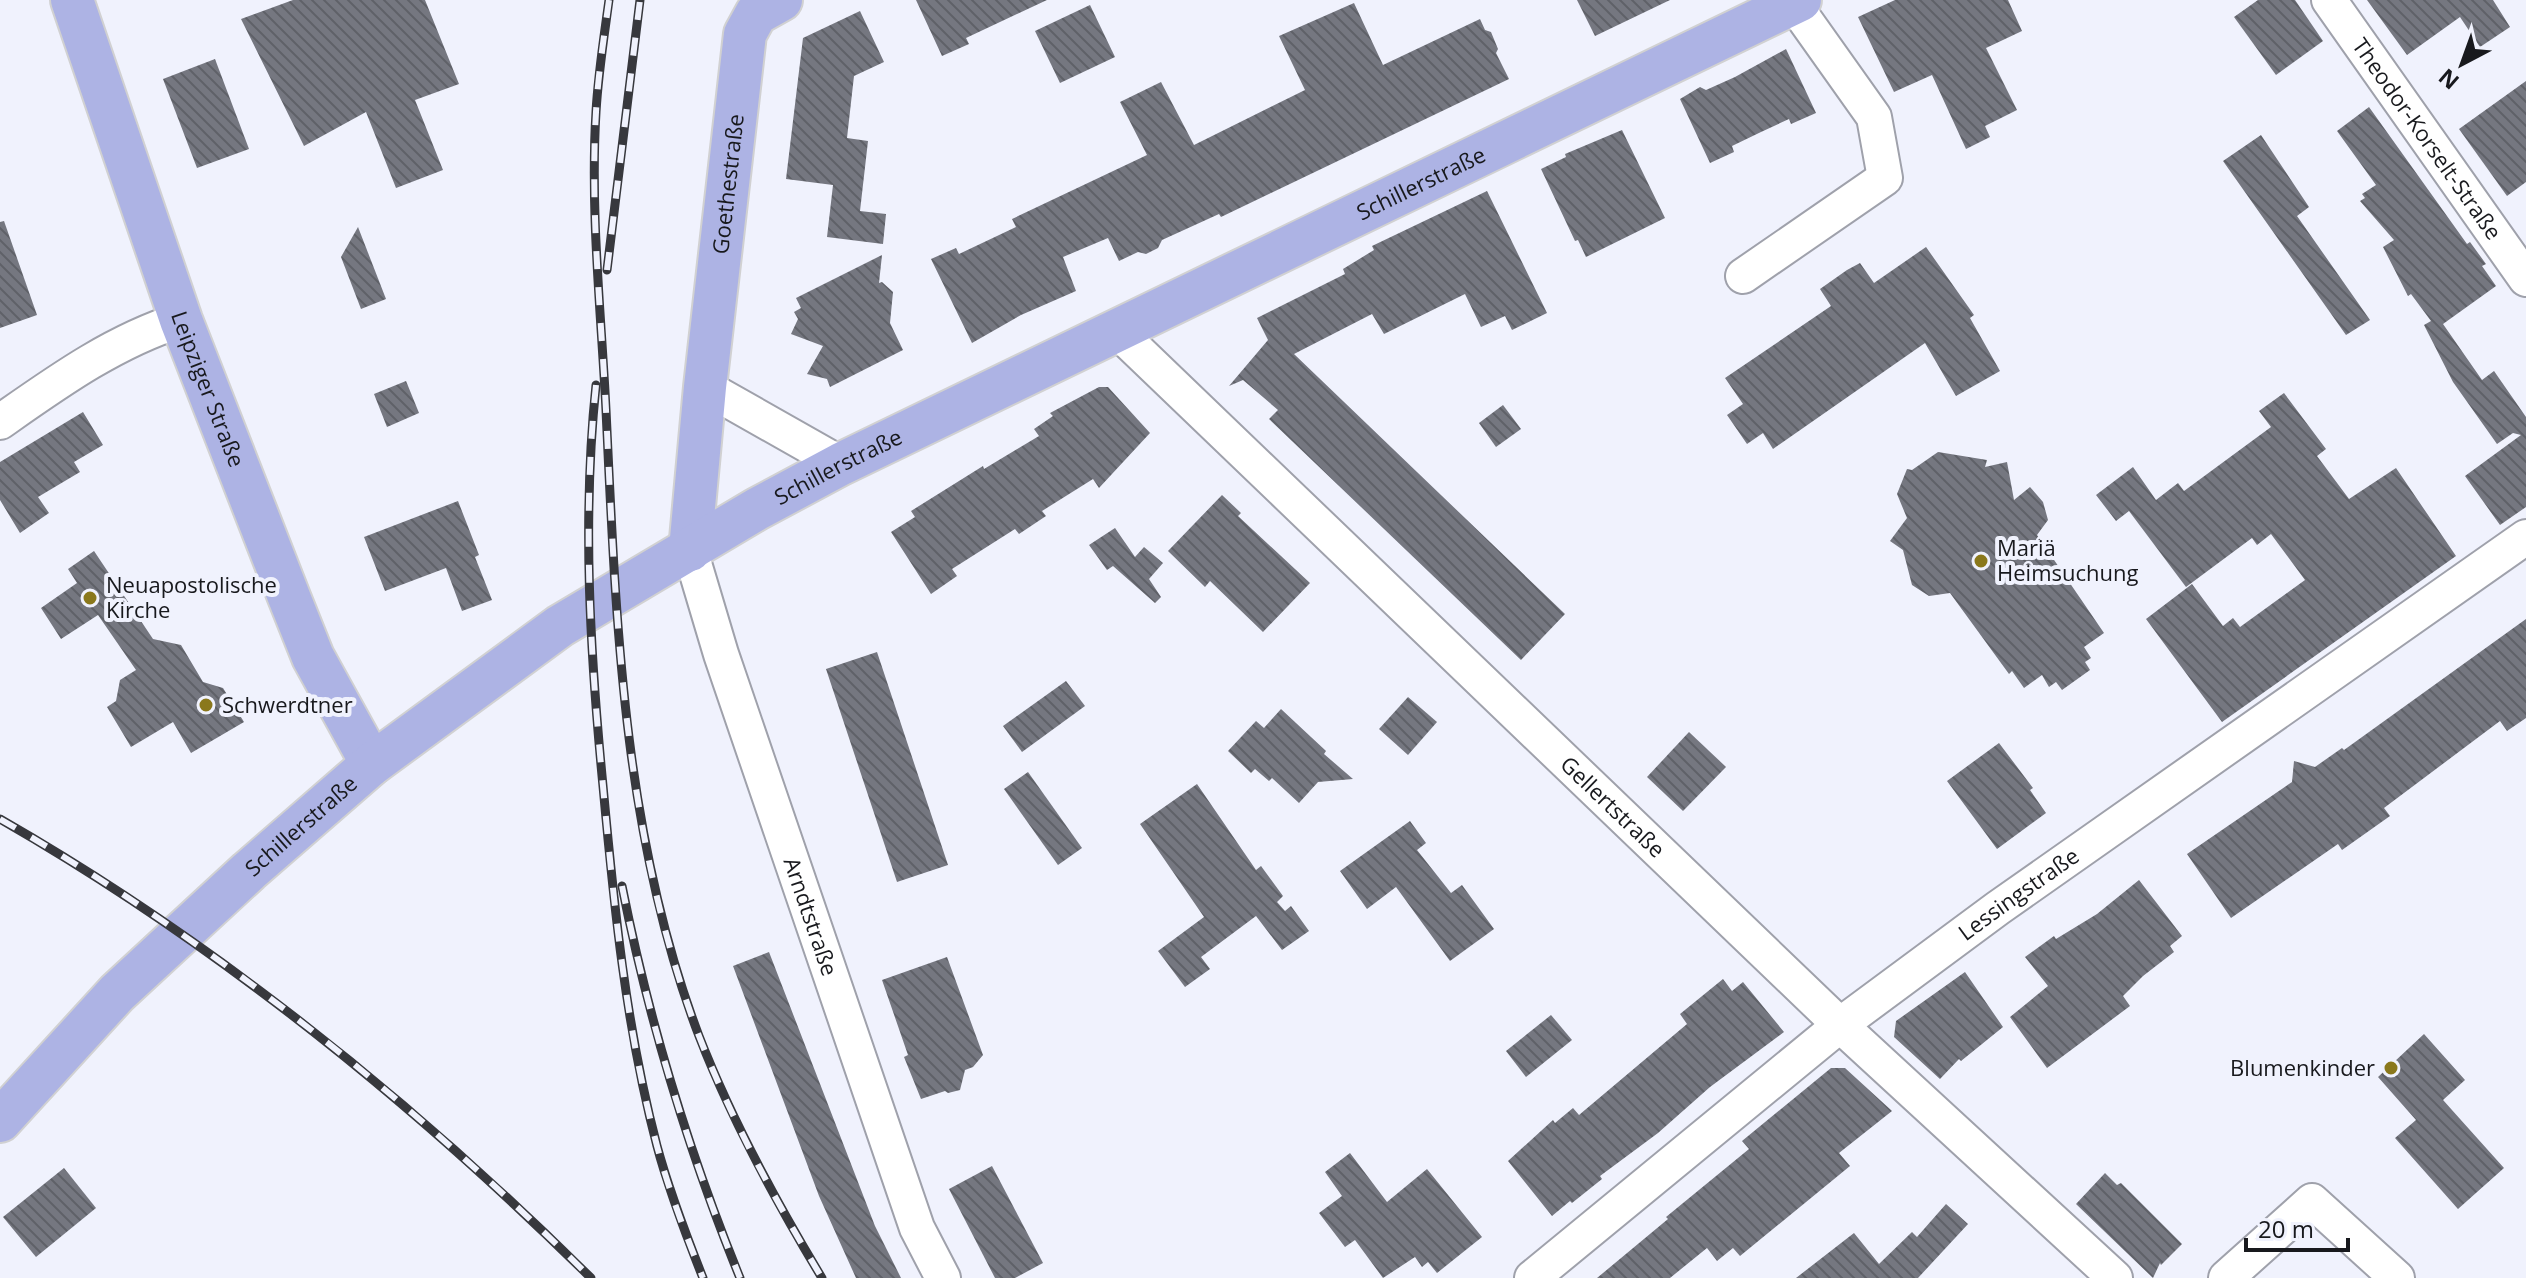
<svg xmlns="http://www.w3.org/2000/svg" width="2526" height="1278" viewBox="0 0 2526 1278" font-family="'Open Sans',sans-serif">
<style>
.building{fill:url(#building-back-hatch)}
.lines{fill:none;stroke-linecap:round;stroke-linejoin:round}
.minor-casing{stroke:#9fa1ab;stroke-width:38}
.major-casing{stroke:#d1d1d2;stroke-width:46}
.minor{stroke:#fff;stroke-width:34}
.major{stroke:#adb3e4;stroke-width:42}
.rail-casing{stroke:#37383d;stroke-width:9}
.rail{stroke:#f0f2fd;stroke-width:6;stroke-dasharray:18;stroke-linecap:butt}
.poi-dot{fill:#8a781c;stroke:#f0f2fd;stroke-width:3}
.labels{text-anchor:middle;stroke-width:8;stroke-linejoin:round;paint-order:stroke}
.street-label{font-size:22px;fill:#18191d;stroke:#f0f2fd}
.poi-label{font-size:22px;fill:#18191d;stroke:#f0f2fd;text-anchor:start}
</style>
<defs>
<pattern id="building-back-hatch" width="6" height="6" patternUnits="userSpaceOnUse" patternTransform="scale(2)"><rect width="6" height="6" fill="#757780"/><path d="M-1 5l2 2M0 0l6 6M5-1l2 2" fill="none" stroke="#5f6168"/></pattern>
</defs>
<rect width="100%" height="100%" fill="#f0f2fd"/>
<g class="building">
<polygon points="293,0 425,0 459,84 415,100 443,170 396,188 366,112 304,146 241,19"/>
<polygon points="916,0 1047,0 966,38 969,44 942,56"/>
<polygon points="1577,0 1670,0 1595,36"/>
<polygon points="1895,0 2008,0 2022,31 1986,48 2017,110 1985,126 1990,137 1966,149 1932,75 1894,92 1858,17"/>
<polygon points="2258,0 2295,0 2323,41 2276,75 2234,17"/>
<polygon points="2367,0 2493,0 2510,27 2480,47 2460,17 2407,55"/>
<polygon points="1354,3 1383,65 1480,19 1485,30 1491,32 1498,49 1496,53 1509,79 1221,217 1219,214 1162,240 1158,248 1146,254 1138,252 1119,261 1108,238 1063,257 1076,291 1021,315 972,343 931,259 956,248 959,254 1016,227 1012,219 1147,155 1120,102 1161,82 1194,145 1305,90 1279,36"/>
<polygon points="1090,5 1115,57 1060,83 1035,31"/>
<polygon points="860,11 884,62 854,76 847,138 868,141 860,211 886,214 883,244 827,237 833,185 786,179 803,38"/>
<polygon points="1786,49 1816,113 1791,124 1789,119 1761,132 1732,146 1734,152 1710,163 1680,99 1700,87 1706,90 1735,77"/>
<polygon points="215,59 249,149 197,168 163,79"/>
<polygon points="2526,81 2526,182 2507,196 2459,129"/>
<polygon points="2369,107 2467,244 2470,242 2486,264 2482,266 2496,286 2443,324 2482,380 2494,371 2526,417 2526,507 2500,525 2465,476 2521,435 2513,433 2497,444 2453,382 2424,325 2431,321 2411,294 2408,296 2383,247 2394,240 2360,201 2365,198 2362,194 2376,185 2337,131"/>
<polygon points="1622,130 1665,218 1586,257 1578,240 1575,241 1541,169 1566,157 1565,154"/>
<polygon points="2261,135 2309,207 2297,216 2370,320 2346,335 2223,161"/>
<polygon points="1487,191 1547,313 1512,330 1505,316 1481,327 1465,294 1384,334 1372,314 1294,354 1565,614 1521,660 1269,419 1278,410 1243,380 1229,386 1268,340 1257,318 1345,274 1343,269 1374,250 1372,246"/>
<polygon points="4,221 37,315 0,328 0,222"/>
<polygon points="358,227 386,299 361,309 341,257"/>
<polygon points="1926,247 1974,315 1970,318 2000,371 1956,396 1925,343 1773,449 1763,433 1747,444 1727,415 1743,404 1725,378 1831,306 1820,289 1847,270 1860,263 1874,283"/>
<polygon points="882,255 879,283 882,282 893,292 890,323 903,350 830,387 827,379 807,374 823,346 791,334 798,319 794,312 801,308 796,298"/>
<polygon points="406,381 419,413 387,427 374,394"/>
<polygon points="1099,387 1108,387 1150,433 1099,488 1093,479 1042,511 1046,516 1019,534 1015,529 952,569 957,576 931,594 891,532 915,517 911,511 983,466 984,469 1039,436 1034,429 1053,416 1050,413"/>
<polygon points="2284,393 2326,449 2317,456 2349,499 2396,468 2456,556 2222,722 2146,619 2192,584 2223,626 2233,618 2240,627 2305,580 2271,534 2257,545 2252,538 2186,587 2129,511 2116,521 2096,495 2133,467 2156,500 2178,483 2184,491 2271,427 2259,411"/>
<polygon points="1503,405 1521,429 1496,447 1479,423"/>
<polygon points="83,412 103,445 74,462 80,472 38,497 49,513 20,533 0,500 0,462"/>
<polygon points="1938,452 1987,460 1985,467 2007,462 2014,500 2030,487 2043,502 2048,520 2037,535 2104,633 2084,647 2091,658 2085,662 2090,670 2062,690 2056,682 2049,687 2042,675 2024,688 2012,671 2009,674 1950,593 1929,596 1912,585 1903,550 1890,541 1907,518 1897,494 1907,469 1912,470"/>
<polygon points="1222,495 1241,513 1238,516 1310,583 1263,632 1210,581 1205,587 1168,551"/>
<polygon points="458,501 479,555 475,557 492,600 462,611 446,568 385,591 364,537"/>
<polygon points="1115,528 1135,557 1144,547 1163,563 1149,579 1161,597 1155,603 1113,566 1107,570 1089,545"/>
<polygon points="94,551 153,639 181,645 203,682 223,688 244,722 191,753 173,722 131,747 107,707 116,701 120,680 136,670 98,615 61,639 41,608 77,583 68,569"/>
<polygon points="2526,619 2526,718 2507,731 2500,721 2384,808 2390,816 2342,850 2338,844 2231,918 2187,854 2292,782 2294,761 2315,767 2342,748 2344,750"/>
<polygon points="877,652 948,865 897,882 826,669"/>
<polygon points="1066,681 1085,706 1022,752 1003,726"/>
<polygon points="1408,697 1437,722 1408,755 1379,729"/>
<polygon points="1281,709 1326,751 1324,754 1353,779 1318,782 1299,803 1272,778 1269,781 1255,769 1251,773 1228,751 1256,721 1264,728"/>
<polygon points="1689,732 1726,767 1683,811 1647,777"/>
<polygon points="1999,743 2033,788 2030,790 2046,813 1997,849 1947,781"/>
<polygon points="1028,772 1082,848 1058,865 1004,789"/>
<polygon points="1197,784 1256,870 1261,866 1283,896 1277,902 1285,911 1291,906 1309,931 1282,950 1256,916 1201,957 1210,969 1185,987 1158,951 1204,917 1140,824"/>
<polygon points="1410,821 1426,843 1417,850 1451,893 1462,885 1494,929 1450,961 1396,887 1367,909 1340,871"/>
<polygon points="2139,880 2182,936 2170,946 2174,952 2143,976 2123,996 2130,1006 2047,1068 2010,1017 2048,986 2025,957 2054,936 2056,939 2097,914"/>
<polygon points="769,952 875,1226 901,1278 856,1278 819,1196 733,966"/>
<polygon points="947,957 983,1055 973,1067 965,1070 960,1090 948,1093 945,1091 921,1099 904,1057 908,1055 882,980"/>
<polygon points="1965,972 2003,1027 1961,1061 1959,1059 1940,1079 1894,1037 1896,1021"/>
<polygon points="1723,979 1732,991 1743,982 1784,1032 1710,1087 1658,1133 1600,1176 1602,1179 1572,1203 1570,1201 1552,1216 1508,1161 1553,1120 1555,1123 1573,1108 1579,1115 1687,1024 1680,1014"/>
<polygon points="1551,1015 1572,1040 1526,1077 1506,1051"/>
<polygon points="2424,1034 2465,1080 2443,1100 2504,1168 2458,1209 2395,1138 2416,1120 2378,1077"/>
<polygon points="1831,1068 1845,1068 1892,1111 1839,1153 1850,1166 1740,1256 1733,1248 1717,1261 1707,1248 1670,1278 1597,1278 1668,1219 1666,1217 1749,1149 1742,1141"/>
<polygon points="1350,1153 1387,1202 1427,1169 1482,1237 1437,1273 1428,1262 1422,1267 1415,1257 1383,1278 1355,1240 1345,1247 1319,1213 1342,1196 1325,1172"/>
<polygon points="992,1166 1043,1263 1015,1278 995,1278 949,1189"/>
<polygon points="64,1168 96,1208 36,1257 3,1217"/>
<polygon points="2105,1173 2117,1185 2121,1183 2182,1244 2161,1265 2160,1263 2153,1278 2076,1204"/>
<polygon points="1946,1204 1968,1224 1918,1278 1796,1278 1854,1233 1879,1264 1912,1232 1917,1237"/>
</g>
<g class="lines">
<g class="minor-casing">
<g id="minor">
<path id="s1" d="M2329,0l197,279"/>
<polyline points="1743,276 1885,178 1874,117 1793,3"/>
<path id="s2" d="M1115,329l725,696 275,253"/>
<polyline points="705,387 841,464"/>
<path d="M0,422c57,-40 114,-81 181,-102"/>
<path id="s3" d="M690,550l31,104 196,574 26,50"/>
<path id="s4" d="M1532,1278l308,-253 158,-117 528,-371"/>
<polyline points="2226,1278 2312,1201 2397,1278"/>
</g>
</g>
<g class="major-casing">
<g id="major">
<path id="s5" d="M72,0l109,320 108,277 24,60 59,107"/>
<path id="s6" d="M690,550l15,-163 40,-353 11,-20 25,-14"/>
<path id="s7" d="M0,1121l117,-128 132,-122 123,-107 188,-138 197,-117 84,-45 959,-464"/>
</g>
</g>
<use href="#minor" class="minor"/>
<use href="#major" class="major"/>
<g class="rail-casing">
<g id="rail">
<path d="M609,0c-5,37 -11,75 -13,112 -6,99 5,199 10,298 10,211 17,426 93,626 33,85 76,164 123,242"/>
<polyline points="607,270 640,0"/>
<path d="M596,385c-14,134 -6,267 7,401 11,120 23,242 54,360 12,45 29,89 46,132"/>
<path d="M0,819c218,125 413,283 591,459"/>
<path d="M622,886c27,136 66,264 118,392"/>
</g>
</g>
<use href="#rail" class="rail"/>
</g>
<g class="poi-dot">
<circle cx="1981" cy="561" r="8"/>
<circle cx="90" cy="598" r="8"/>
<circle cx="206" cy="705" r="8"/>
<circle cx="2391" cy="1068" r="8"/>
</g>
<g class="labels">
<g class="street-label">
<text dy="8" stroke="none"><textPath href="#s1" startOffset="170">Theodor-Korselt-Straße</textPath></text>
<text dy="8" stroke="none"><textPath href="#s7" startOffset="1718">Schillerstraße</textPath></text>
<text dy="8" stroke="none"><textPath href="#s6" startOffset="368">Goethestraße</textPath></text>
<text dy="8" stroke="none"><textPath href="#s5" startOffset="412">Leipziger Straße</textPath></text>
<text dy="8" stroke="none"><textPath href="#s7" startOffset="1070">Schillerstraße</textPath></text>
<text dy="8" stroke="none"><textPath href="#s2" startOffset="690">Gellertstraße</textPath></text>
<text dy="8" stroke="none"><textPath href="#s7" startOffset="422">Schillerstraße</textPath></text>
<text dy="8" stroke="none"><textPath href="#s4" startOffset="620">Lessingstraße</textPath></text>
<text dy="8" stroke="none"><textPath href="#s3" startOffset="386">Arndtstraße</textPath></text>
</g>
<g class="poi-label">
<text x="1997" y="556">Mariä<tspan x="1997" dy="25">Heimsuchung</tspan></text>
<text x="106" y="593">Neuapostolische<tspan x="106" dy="25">Kirche</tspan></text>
<text x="222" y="713">Schwerdtner</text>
<text x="2375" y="1076" text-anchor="end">Blumenkinder</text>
</g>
</g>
<g transform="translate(2462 64) rotate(221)" stroke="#f0f2fd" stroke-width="6" paint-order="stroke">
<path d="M0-6L14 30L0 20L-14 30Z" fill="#18191d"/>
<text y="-12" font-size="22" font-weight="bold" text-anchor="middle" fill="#18191d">N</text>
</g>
<path d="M2246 1238v12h102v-12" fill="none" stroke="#18191d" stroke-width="4"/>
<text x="2258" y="1238" font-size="24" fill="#18191d" stroke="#f0f2fd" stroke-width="6" paint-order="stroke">20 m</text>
</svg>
